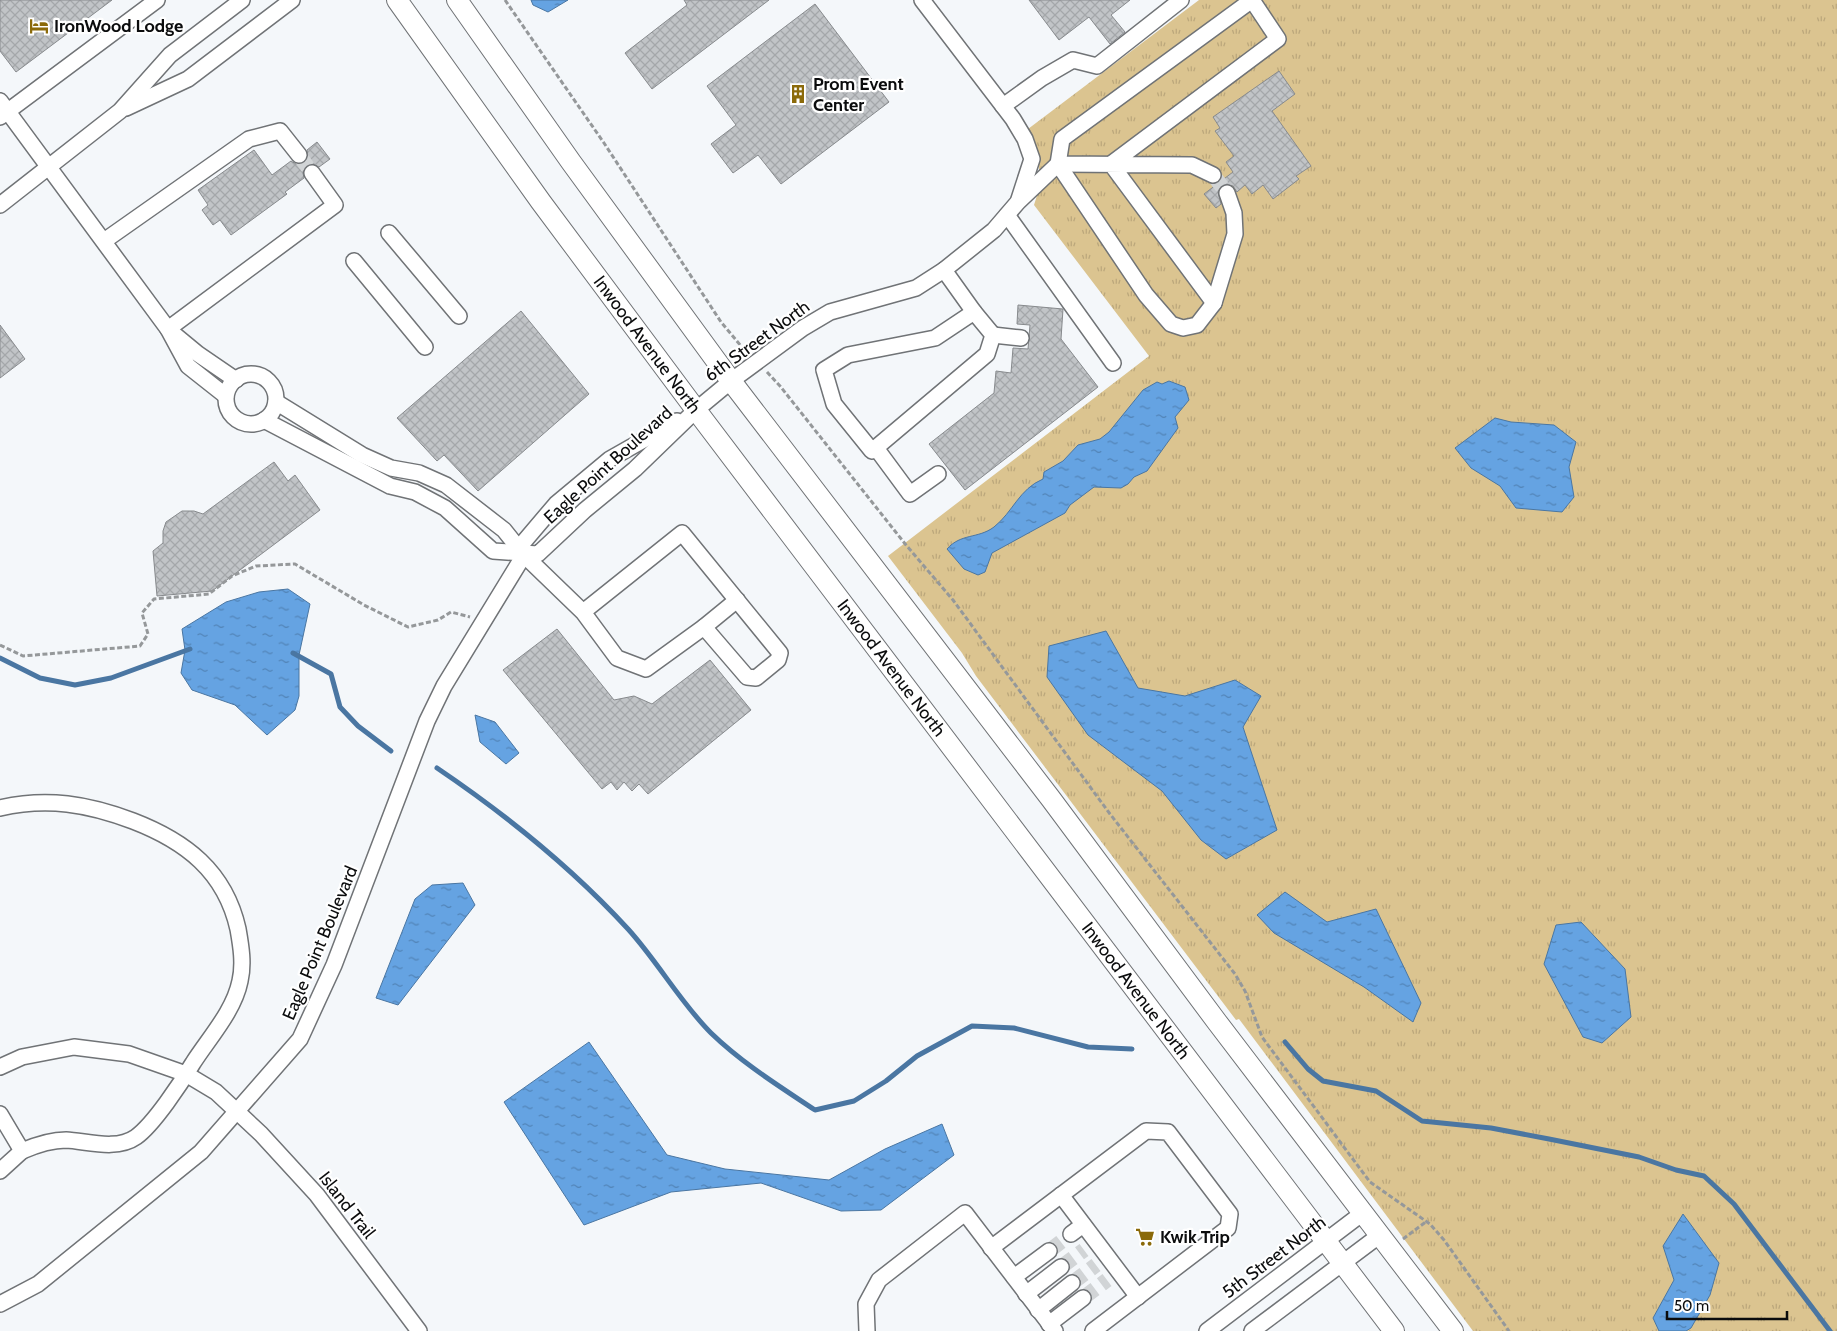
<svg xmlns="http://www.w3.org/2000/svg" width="1837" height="1331" viewBox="0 0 1837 1331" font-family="Cabin,sans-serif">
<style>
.grass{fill:url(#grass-tufts)}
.water{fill:url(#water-ripples);stroke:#4a76a2}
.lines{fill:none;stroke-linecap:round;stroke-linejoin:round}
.stream{stroke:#4a76a2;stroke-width:5}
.building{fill:url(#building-cross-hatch);stroke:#878a8d}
.minor-tunnel{stroke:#d1d4d6;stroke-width:15;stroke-dasharray:15 8;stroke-linecap:butt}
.minor-casing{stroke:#707376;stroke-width:18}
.major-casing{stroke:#707376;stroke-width:22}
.path{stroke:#95989a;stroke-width:3;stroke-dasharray:5 2.5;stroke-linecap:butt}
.minor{stroke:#fff;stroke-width:15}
.major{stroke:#fff;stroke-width:20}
.labels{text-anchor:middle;stroke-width:4.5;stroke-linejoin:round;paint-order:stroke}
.poi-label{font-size:18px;font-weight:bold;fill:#0b0c0d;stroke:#fff;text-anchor:start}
.street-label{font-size:18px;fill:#0b0c0d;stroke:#fff}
</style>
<defs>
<pattern id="grass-tufts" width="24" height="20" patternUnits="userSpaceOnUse" patternTransform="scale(1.25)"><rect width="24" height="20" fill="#dbc490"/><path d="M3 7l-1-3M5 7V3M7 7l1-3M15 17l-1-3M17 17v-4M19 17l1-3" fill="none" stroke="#bba77b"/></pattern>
<pattern id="water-ripples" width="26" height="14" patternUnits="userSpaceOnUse" patternTransform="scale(1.25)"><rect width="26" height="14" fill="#65a3e2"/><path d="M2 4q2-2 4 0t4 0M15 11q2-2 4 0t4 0" fill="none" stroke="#5183b6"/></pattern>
<pattern id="building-cross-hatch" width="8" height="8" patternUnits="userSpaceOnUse" patternTransform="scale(1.25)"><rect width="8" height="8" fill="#c1c4c7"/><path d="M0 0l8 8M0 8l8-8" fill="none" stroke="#a4a7aa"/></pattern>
</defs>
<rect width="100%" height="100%" fill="#f4f7fa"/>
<path class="grass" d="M1199,0h638v1331h-364l-234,-312 -3,1 -260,-344 -14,-23 -74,-97 261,-200 -115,-151c9,-24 6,-53 -6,-76z"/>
<g class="water">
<polygon points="531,0 568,0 548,12 533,5"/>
<path d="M1169,381l16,6 4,13 -14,17 3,11 -31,43 -13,6 -6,7 -7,4 -27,-1 -24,18 -5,8 -73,40 -7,19 -7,3 -14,-6 -17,-20c14,-16 31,-10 47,-22 19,-15 25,-38 49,-48l1,-7 19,-11 15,-16 22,-6 9,-7 34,-42 14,-8 5,2z"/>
<polygon points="1495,418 1511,422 1554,425 1576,442 1569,467 1574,497 1562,512 1516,508 1500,486 1471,468 1455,448"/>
<polygon points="288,589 310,604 299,655 299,696 295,710 267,735 235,705 192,690 181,673 185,650 182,629 226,602 259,592"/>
<polygon points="1106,631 1138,688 1185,696 1235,680 1261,696 1243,727 1277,830 1226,859 1201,840 1162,791 1088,735 1047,677 1049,646"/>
<polygon points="475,715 495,722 519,753 506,764 480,742"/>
<polygon points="463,883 475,905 398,1005 376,998 415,899 432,885"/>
<polygon points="1285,892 1327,922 1376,909 1421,1003 1413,1022 1364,987 1274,933 1257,915"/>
<polygon points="1581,922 1625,969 1631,1017 1602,1043 1583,1037 1544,964 1556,925"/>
<polygon points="589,1042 667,1155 725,1169 829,1180 885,1149 942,1124 954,1155 881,1210 841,1211 761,1183 671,1192 584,1225 504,1102"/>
<polygon points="1683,1214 1719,1263 1710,1295 1691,1328 1686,1331 1659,1331 1653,1318 1674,1280 1663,1246"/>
</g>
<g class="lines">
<g class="stream">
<polyline points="293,653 331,674 340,707 358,726 391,751"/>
<polyline points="0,658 40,678 75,685 111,678 190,649"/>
<path d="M437,768c68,46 135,100 191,161 30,33 52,73 83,104 31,30 68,53 104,77l39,-9 32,-20 31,-25 55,-30 42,2 74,19 44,2"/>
<polyline points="1285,1042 1308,1069 1323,1081 1376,1091 1422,1121 1491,1128 1549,1139 1639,1157 1676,1170 1704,1176 1734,1204 1830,1331"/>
</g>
</g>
<g class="building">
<polygon points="0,0 112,0 16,72 0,51"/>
<polygon points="684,0 769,0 652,89 625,53 687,5"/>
<polygon points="1029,0 1130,0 1111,15 1125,32 1110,44 1089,17 1059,40"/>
<polygon points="815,4 889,102 781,184 758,155 733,173 711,144 736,125 707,86"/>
<polygon points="1279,71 1295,94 1272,111 1311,166 1296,176 1299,179 1273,199 1263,185 1252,194 1245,185 1237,192 1233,186 1223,184 1218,192 1221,204 1216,208 1204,194 1233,172 1226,162 1234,156 1215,131 1220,128 1213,117"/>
<polygon points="317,142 330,159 319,167 312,164 306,166 303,173 304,178 285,192 287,194 231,235 220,220 213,225 202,210 208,205 198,190 254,150 272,175 291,161 296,164 304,163 308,158 307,150"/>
<polygon points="1018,305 1063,309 1061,339 1098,387 965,490 929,444 994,393 996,371 1011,373 1013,348 1028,349 1030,325 1017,324"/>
<polygon points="521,311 589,394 478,491 444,455 437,461 397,418"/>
<polygon points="0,325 25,359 0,378"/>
<polygon points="274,462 288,481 295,475 320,510 212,591 157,596 153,551 163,543 163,531 166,522 182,511 194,511 203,514"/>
<polygon points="557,629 614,700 634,696 652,704 710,660 751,710 648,794 639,784 632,791 624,782 617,790 611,782 602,789 503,670"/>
</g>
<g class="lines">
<g class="minor-tunnel">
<polyline points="299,155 312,173"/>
<polyline points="1213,175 1227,193"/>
<polyline points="1049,1251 1071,1234"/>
<polyline points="1061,1267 1084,1250"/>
<polyline points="1072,1283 1096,1265"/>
<polyline points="1083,1298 1107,1280"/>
</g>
<g class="minor-casing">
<g id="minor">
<polyline points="922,0 1013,119 1025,139 1032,159 1019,199"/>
<polyline points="0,101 168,329 188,366 226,396"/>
<polyline points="1003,106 1042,78 1073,60 1097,66 1181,0"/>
<polyline points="126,108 188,79 292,0"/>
<polyline points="0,117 157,0"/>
<polyline points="1213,175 1192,165 1058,164 1062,139 1252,0 1278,39 1111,164 1214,303"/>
<polyline points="0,205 120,111 170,55 242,0"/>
<polyline points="1007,215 1113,363"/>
<polyline points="389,233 459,316"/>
<polyline points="104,241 249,139 280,131 299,155"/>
<polyline points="354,261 425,347"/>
<polyline points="944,270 974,312"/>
<polygon points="974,312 993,335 987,354 872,451 834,404 824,370 848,355 935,338"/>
<polyline points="168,329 335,205 312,173"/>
<polyline points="175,335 198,354 236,380"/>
<polyline points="993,335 1021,338"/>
<circle cx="251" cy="399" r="25"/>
<polyline points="276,402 362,455 391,468 419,473 446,485 504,530 524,555 583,612 617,658 646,669 704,627 747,677 756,678 778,660 780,653 682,533 583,612"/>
<polyline points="264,420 390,486 415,492 445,508 493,551 538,554 585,510 635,469 696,410 731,381 803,328 830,312 916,288 944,270 994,230 1018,202 1058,164 1146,295 1171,324 1183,328 1197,325 1214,303 1235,234 1234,213 1227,193"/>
<polyline points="876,448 910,494 938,474"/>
<polyline points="704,627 737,600"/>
<path d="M0,808c47,-11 88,-4 133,13 52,20 92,50 105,108 3,17 6,35 2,52 -6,30 -31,57 -47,82 -12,20 -39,61 -57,74 -20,14 -49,4 -70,3 -16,0 -30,5 -44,11l-22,-37"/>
<polyline points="0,1067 22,1057 74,1047 129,1054 186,1074 216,1092 261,1134 317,1195 419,1331"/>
<polyline points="0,1171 22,1151"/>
<polyline points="1061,1195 1138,1297"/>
<polyline points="1071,1234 1083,1225"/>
<polyline points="991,1248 1146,1131 1168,1132 1230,1214 1228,1228 1093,1331"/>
<polyline points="1014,1277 1049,1251"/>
<polyline points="1026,1294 1061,1267"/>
<polyline points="0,1304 38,1284 201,1152 300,1039 334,965 427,721 444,686 524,555 522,544 556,504 610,459 677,421"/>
<polyline points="1038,1310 1072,1283"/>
<polyline points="1049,1324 1083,1298"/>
<polyline points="867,1331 866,1304 879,1280 965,1213 1055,1331"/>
<polyline points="1207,1331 1364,1212"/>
<polyline points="1252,1331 1380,1235"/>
</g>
</g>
<g class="major-casing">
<g id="major">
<path id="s1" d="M397,0l144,202 155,208 698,921"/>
<polyline points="457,0 571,162 731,381 1051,799 1217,1022 1453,1331"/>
</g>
</g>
<g class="path">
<polyline points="505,0 604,143 721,322 746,352"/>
<polyline points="767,372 780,386 906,545 953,600 1110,814 1235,974 1245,991 1262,1037 1370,1182 1430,1224 1444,1240 1509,1331"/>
<polyline points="0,645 23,656 140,646 148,634 142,613 154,599 209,594 232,576 256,566 295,564 364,605 408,627 438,620 451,612 470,617"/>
<polyline points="1403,1239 1427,1221"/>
<polyline points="1291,1249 1290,1247 1302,1237"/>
</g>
<use href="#minor" class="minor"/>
<use href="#major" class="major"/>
</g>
<defs>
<g id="hotel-bare" transform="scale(1.5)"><path d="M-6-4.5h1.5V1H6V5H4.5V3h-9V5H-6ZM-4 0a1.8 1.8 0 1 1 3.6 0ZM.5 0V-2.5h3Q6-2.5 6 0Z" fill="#8b6a0a" stroke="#fff" stroke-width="2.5" paint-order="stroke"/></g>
<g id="building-bare" transform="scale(1.5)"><path d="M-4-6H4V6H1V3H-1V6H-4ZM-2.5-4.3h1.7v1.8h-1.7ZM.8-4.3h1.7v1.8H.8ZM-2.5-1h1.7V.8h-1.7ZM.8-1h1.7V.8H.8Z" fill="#8b6a0a" stroke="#fff" stroke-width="2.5" paint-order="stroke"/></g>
<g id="supermarket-bare" transform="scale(1.5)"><path d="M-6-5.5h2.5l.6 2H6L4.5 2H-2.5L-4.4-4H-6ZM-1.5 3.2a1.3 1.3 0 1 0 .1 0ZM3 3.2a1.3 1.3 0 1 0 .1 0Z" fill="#8b6a0a" stroke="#fff" stroke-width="2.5" paint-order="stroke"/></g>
</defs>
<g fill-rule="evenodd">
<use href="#hotel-bare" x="39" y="26"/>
<use href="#building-bare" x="798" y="94"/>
<use href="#supermarket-bare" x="1145" y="1237"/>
</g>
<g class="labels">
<g class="poi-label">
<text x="54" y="32">IronWood Lodge</text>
<text x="813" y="90">Prom Event<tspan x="813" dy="21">Center</tspan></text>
<text x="1160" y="1243">Kwik Trip</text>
</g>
<g class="street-label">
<text transform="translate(757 341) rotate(-36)" y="6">6th Street North</text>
<text dy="6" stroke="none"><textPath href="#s1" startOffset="426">Inwood Avenue North</textPath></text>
<text transform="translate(608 465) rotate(-42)" y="6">Eagle Point Boulevard</text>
<text dy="6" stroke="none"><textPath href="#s1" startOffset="831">Inwood Avenue North</textPath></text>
<text transform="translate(320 943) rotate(-67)" y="6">Eagle Point Boulevard</text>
<text dy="6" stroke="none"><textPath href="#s1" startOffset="1236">Inwood Avenue North</textPath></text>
<text transform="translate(347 1205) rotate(52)" y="6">Island Trail</text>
<text transform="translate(1274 1257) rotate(-37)" y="6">5th Street North</text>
</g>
</g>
<path d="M1667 1311v8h120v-8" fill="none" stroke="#0b0c0d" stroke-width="2.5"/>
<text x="1674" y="1311" font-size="15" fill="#0b0c0d" stroke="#ffffff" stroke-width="4" paint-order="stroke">50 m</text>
</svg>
